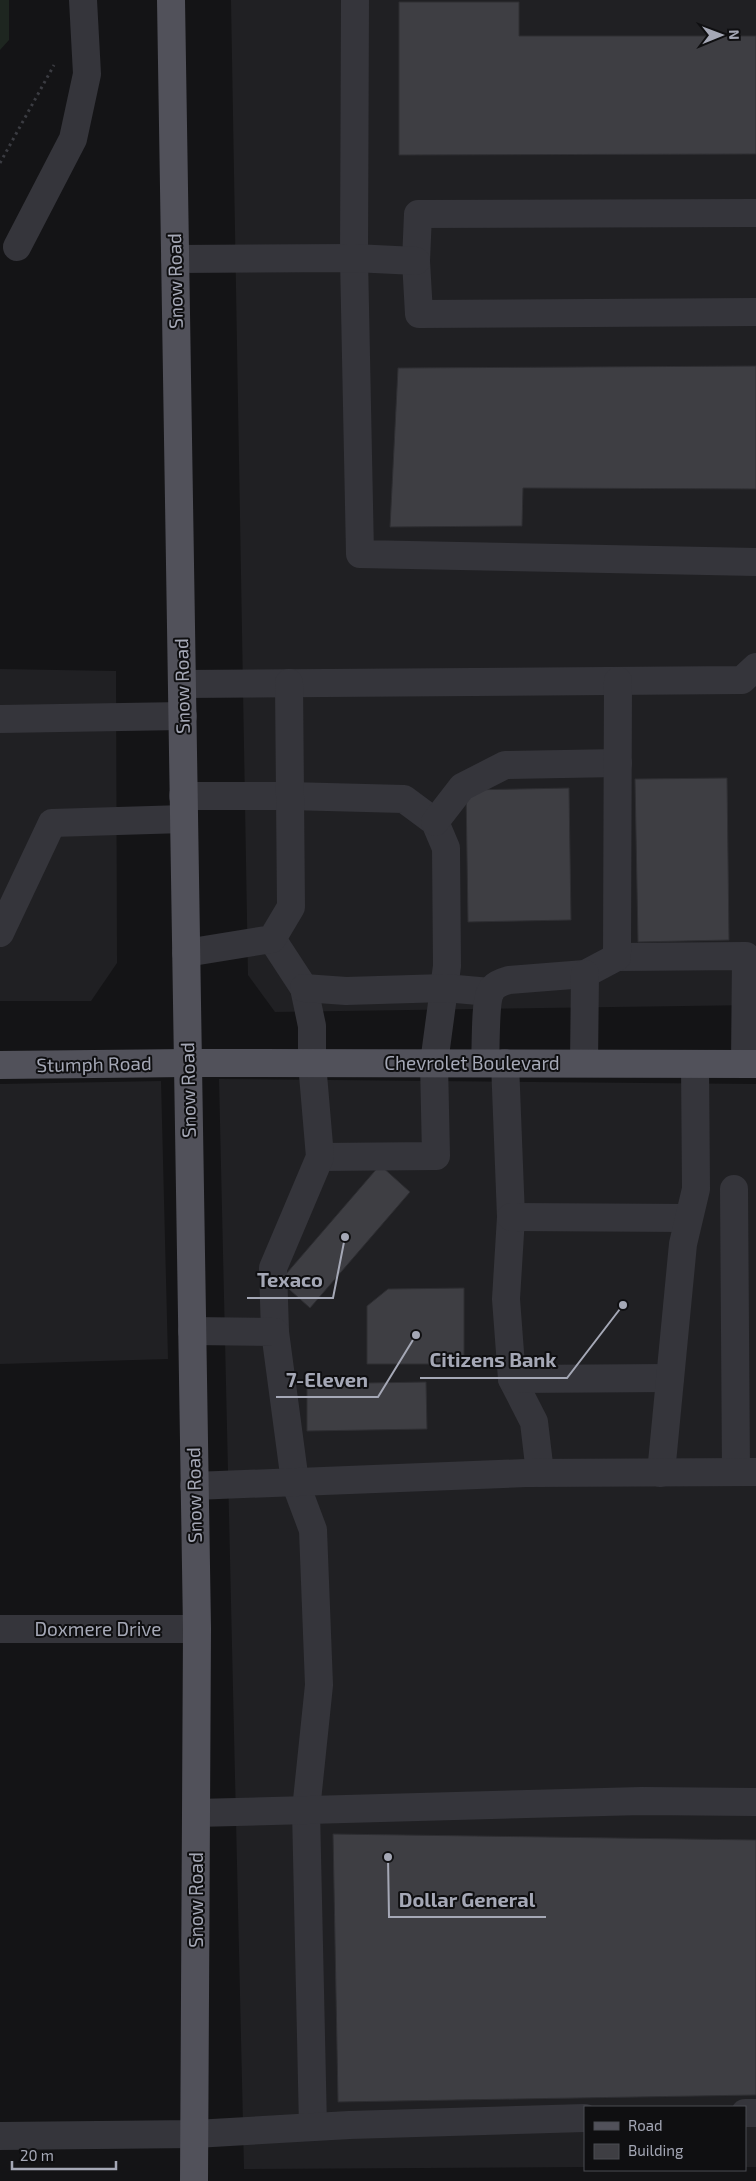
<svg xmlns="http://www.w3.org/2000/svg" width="756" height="2181" viewBox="0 0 756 2181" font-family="'Exo 2',sans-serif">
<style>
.built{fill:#202023}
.green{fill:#1e2620}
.building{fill:#3e3e43;stroke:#2e2e32}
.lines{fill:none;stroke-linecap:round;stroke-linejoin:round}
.path{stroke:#3b3c42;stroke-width:3;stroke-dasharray:2.5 4;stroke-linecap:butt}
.minor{stroke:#35353b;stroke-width:28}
.major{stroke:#51515a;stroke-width:28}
.labels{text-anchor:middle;stroke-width:4;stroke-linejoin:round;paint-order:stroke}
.street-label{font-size:19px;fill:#a5a8b6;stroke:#0f0f11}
.leader{fill:none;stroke:#a5a8b6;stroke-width:2}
.callout-dot{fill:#a5a8b6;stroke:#0f0f11;stroke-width:2}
.callout-label{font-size:20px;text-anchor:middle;font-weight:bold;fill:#a5a8b6;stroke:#0f0f11;stroke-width:4;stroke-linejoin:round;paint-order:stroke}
</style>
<rect width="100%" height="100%" fill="#141416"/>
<g class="built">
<polygon points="231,0 756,0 756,1005 275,1012 248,975"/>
<polygon points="0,669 116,671 117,963 91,1001 0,1001"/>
<polygon points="219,1079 756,1084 756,2167 745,2167 745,2107 585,2107 585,2167 244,2169"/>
<polygon points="161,1081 168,1359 0,1364 0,1084"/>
</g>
<polygon class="green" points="0,0 9,0 9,40 0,50"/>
<g class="building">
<polygon points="399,2 519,2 519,36 756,36 756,154 399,155"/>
<polygon points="756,366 756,489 523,488 522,526 390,527 398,368"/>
<polygon points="727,778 729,940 638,942 635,779"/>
<polygon points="569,788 571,920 468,922 466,790"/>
<polygon points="380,1165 410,1192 310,1308 280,1281"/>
<polygon points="464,1288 464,1364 367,1364 367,1306 388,1289"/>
<polygon points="426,1382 427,1429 307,1431 307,1384"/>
<polygon points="333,1834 756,1840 756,2095 338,2102"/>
</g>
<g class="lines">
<polyline class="path" points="0,163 54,65"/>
<g class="minor">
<polyline points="355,0 354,258 360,554 756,562"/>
<polyline points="756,213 418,214 416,261 419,314 756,312"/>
<polyline points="17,247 73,139 87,74 83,0"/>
<polyline points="175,259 354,258 416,261"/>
<polyline points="182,684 742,680 756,667"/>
<polyline points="0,719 183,716"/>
<polyline points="183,796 289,796 404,799 435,822 446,848 447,966 434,1063 436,1156 320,1157"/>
<polyline points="435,822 462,787 505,765 618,763"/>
<polyline points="0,933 52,823 184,819"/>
<polyline points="272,939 304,988 312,1026 312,1063 320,1157 273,1268 275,1332"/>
<polyline points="186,953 272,939 291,907 289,683"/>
<polyline points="617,957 746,956 745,1064"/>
<polyline points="304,988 346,991 445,988 490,992"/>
<path d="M485,1063c1,-14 0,-60 5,-70 3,-8 12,-11 19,-13l76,-6 32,-17 1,-276"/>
<polyline points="505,1063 511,1217 506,1299 512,1379 534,1422 540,1473"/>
<polyline points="584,1063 585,974"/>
<polyline points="734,1189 736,1472"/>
<polyline points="511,1217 688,1218"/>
<polyline points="192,1331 275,1332 295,1482 313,1530 319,1685 306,1810 313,2127"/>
<polyline points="512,1379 670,1378"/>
<polyline points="661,1473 683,1244 696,1189 695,1064"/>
<polyline points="194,1486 526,1473 756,1472"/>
<polyline points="0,1629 197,1629"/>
<polyline points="196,1813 642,1801 756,1802"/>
<polyline points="745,2113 756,2113"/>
<polyline points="0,2136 195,2134 349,2125 585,2118"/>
</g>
<g class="major">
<polyline points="171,0 197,1629 194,2181"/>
<polyline points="0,1065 188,1063 756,1064"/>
</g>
</g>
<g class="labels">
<g class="street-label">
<text transform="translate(175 281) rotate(-91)" y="7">Snow Road</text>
<text transform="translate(182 686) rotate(-91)" y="7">Snow Road</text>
<text x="472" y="1070">Chevrolet Boulevard</text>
<text transform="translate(94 1064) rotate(-1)" y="7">Stumph Road</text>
<text transform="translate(188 1090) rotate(-91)" y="7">Snow Road</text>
<text transform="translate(194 1495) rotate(-91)" y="7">Snow Road</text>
<text x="98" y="1636">Doxmere Drive</text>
<text transform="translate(196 1900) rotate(-90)" y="7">Snow Road</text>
</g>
</g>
<path class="leader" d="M345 1237L333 1298H247M623 1305L567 1378H420M416 1335L378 1397H276M388 1857L389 1917H546"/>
<g class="callout-dot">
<circle cx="345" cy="1237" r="5"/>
<circle cx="623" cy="1305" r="5"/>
<circle cx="416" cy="1335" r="5"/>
<circle cx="388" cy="1857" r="5"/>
</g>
<g class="callout-label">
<text x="290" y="1287">Texaco</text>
<text x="493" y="1367">Citizens Bank</text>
<text x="327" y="1387">7-Eleven</text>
<text x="467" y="1907">Dollar General</text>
</g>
<rect x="584" y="2106" width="162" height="65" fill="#0f0f11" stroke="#4b4c53"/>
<rect x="594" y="2122" width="25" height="8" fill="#51515a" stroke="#4b4c53"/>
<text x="628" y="2131" font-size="15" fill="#a5a8b6">Road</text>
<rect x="594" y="2144" width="25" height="15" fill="#3e3e43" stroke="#4b4c53"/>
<text x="628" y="2156" font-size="15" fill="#a5a8b6">Building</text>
<g transform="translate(721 35) rotate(89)" stroke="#0f0f11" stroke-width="4" paint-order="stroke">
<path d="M0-4L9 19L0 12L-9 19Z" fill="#a5a8b6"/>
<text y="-8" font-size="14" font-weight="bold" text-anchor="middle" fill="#a5a8b6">N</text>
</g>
<path d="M12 2161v8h104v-8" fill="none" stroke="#a5a8b6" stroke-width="2.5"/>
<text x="20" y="2161" font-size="15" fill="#a5a8b6" stroke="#0f0f11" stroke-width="4" paint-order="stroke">20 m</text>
</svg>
